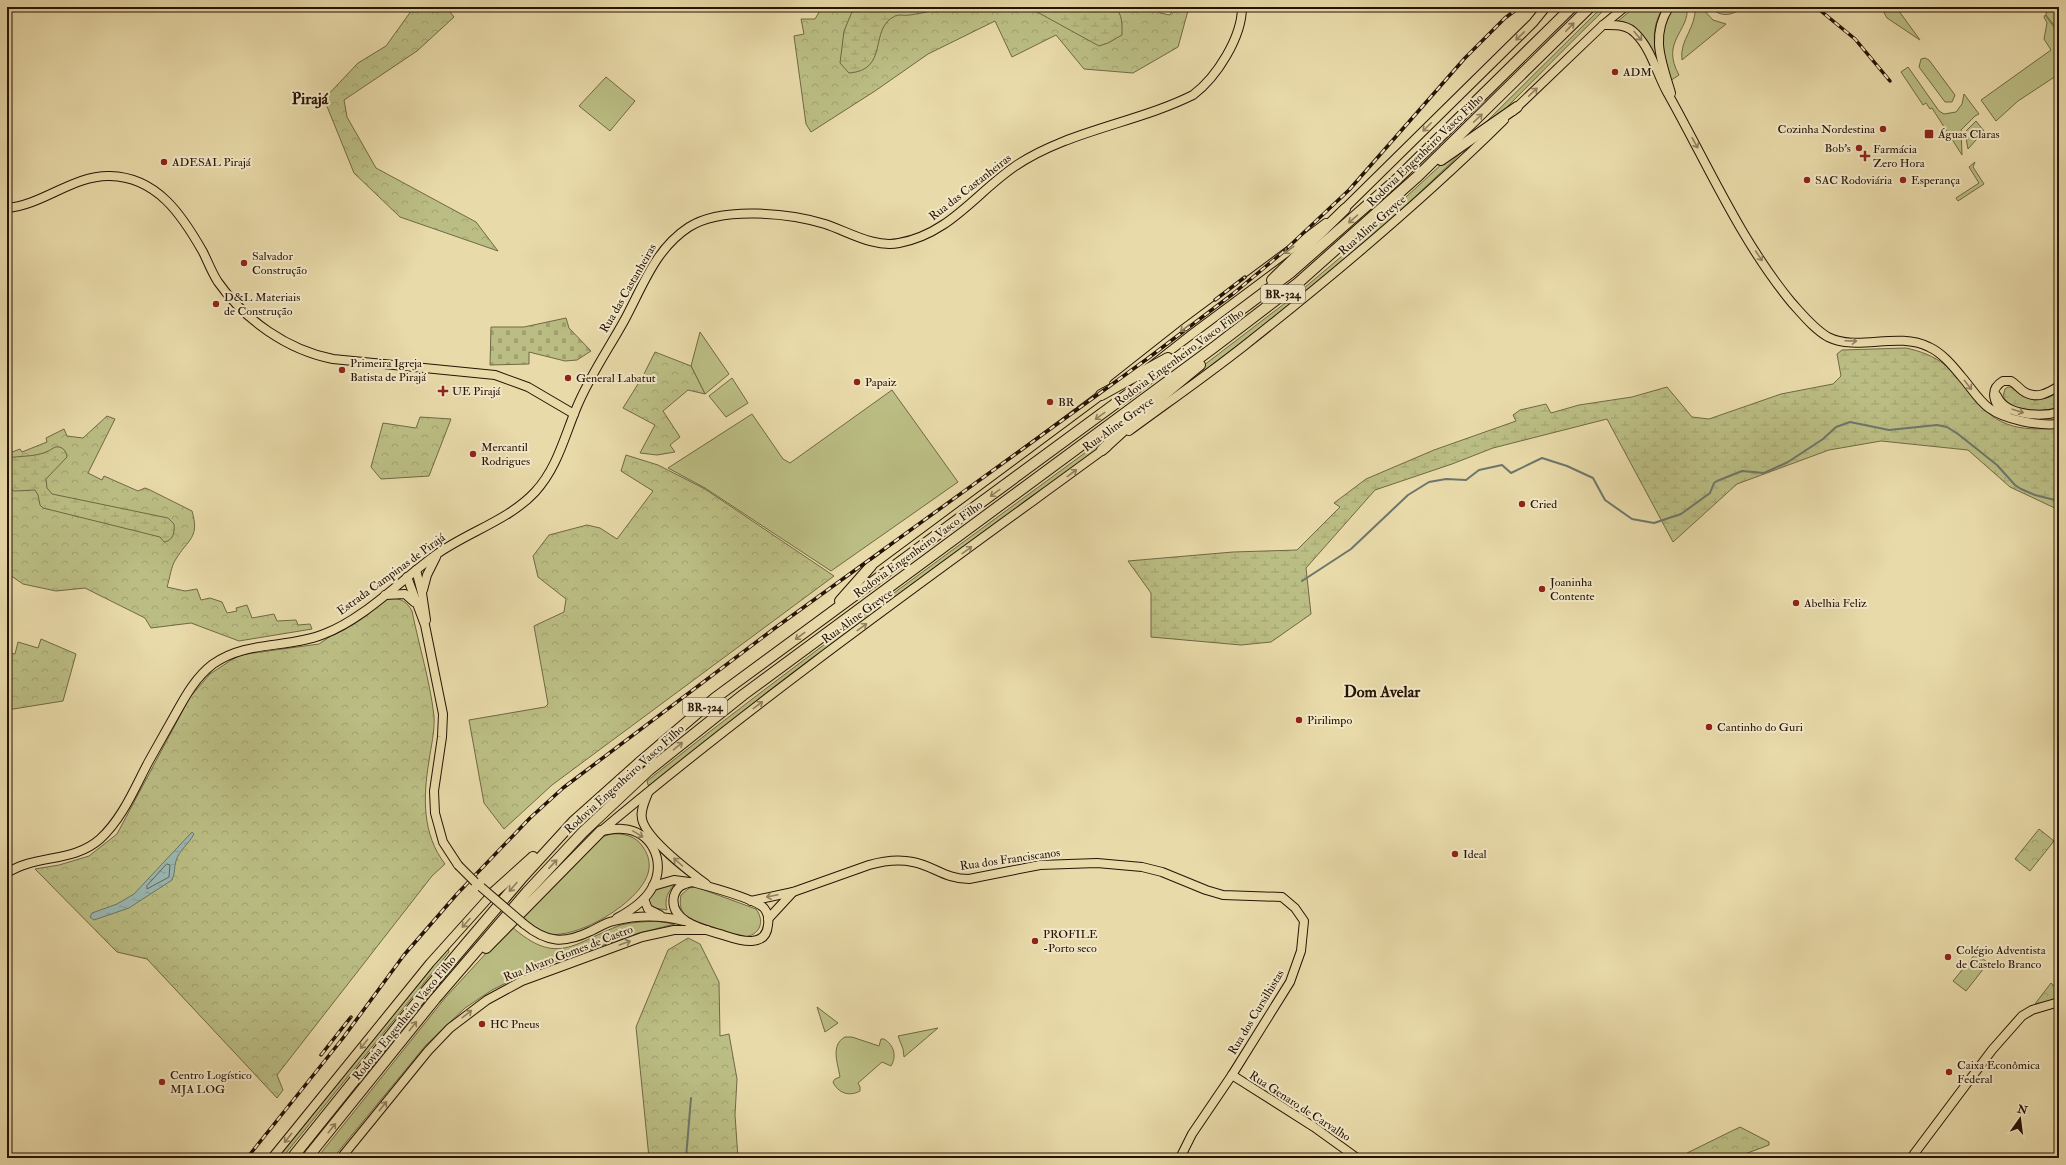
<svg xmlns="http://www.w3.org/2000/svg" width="2066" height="1165" viewBox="0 0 2066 1165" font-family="'IM FELL Double Pica',serif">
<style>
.grass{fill:#bbbe84;stroke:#706844}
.forest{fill:url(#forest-crowns);stroke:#706844}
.wetland{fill:url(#wetland-marsh);stroke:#706844}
.cemetery{fill:url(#cemetery-stones);stroke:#706844}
.water{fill:url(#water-ripples);stroke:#6c766c}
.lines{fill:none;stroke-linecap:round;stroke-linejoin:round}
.shore{stroke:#60665b;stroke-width:1}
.stream{stroke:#6c766c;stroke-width:2}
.major-casing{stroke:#261304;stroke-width:10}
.highway-casing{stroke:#261304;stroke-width:12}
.major{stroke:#e9daa9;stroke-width:8}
.highway{stroke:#e9daa9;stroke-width:10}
.rail-casing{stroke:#261304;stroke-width:3.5}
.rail{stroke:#f1e7c7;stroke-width:2;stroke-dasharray:6;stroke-linecap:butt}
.major-bridge-casing{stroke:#261304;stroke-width:10;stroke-linecap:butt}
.major-bridge{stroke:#e9daa9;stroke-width:8}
.oneway{stroke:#91805f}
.poi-dot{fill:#8f2418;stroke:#f1e7c7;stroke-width:1.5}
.labels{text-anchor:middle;stroke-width:4;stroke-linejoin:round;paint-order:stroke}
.shield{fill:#f1e7c7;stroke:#63533e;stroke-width:1}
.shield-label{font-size:11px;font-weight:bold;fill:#261304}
.poi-label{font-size:12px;fill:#261304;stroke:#f1e7c7;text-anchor:start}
.street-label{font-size:12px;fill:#261304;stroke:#f1e7c7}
.district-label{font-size:16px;font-weight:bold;fill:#261304;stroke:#f1e7c7}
</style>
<defs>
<pattern id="forest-crowns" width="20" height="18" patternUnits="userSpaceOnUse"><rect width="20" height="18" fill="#bbbe84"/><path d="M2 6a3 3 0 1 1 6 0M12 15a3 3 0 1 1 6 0" fill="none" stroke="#a1a270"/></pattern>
<pattern id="wetland-marsh" width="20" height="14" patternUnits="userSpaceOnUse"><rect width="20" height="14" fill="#bbbe84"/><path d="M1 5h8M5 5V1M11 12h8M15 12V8" fill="none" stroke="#a1a270"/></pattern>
<pattern id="cemetery-stones" width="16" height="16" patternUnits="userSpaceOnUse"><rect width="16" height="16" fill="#bbbe84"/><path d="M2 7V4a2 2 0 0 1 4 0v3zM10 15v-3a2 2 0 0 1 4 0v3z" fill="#a1a270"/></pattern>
<pattern id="water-ripples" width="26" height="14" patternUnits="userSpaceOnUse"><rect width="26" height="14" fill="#9ab8b2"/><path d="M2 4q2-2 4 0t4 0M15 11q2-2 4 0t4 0" fill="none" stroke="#859d97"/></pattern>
</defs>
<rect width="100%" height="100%" fill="#e9daa9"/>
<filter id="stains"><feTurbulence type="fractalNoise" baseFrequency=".005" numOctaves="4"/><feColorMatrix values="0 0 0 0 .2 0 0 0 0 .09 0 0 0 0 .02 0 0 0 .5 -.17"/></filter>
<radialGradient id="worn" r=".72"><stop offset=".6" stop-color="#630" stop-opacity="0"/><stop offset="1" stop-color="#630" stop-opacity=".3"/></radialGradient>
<g class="grass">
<path d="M1602,7h5c-75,73 -146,150 -225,220 -79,71 -164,133 -249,197l24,-23 140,-107 45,-38 128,-118z"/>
<path d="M1635,7h29c-13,18 -11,38 -5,58 -11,-20 -17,-39 -41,-44z"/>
<path d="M1672,7h15c3,24 -27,34 -8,68l-9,6 -8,-30v-20z"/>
<path d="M1695,7h6l12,13 13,4 -44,36c-3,-20 15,-33 13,-53z"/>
<path d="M1710,7h33c-11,9 -22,11 -33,0z"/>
<polygon points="1881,7 1896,7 1920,40 1887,18"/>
<polygon points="2047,7 2059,8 2059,32 2046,15"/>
<polygon points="2045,15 2059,34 2059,74 2018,101 1996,121 1981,100 2051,50 2044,39 2047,23 2044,17"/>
<polygon points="1925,58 1929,60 1955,95 1952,102 1945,102 1919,67 1921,59"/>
<polygon points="1908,67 1939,111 1944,114 1956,112 1962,104 1964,94 1979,114 1975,116 1961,130 1962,155 1932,108 1930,109 1926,103 1923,105 1901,72"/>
<polygon points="606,77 635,101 610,131 579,106"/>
<polygon points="1976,121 1984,131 1968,149 1965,132"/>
<polygon points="1975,162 1973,167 1984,184 1958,201 1956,198 1979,183 1969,167"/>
<polygon points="700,332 729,374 705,394 691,366"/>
<polygon points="732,378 748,403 726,417 709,396"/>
<polygon points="892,390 958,482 831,571 705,488 668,468 752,414 783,459 790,463"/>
<path d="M1120,427l-24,23 -330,243 -114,92h-4l-1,-4c154,-123 315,-237 473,-354z"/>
<path d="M611,834c13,-1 25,2 32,13 4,6 7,13 6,21 -2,32 -79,78 -109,64 -7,-3 -13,-11 -18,-16l80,-79z"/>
<path d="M676,883c-8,8 -12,16 -9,27l-19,-3 -1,-9 9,-8z"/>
<path d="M696,887l60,22c11,15 1,29 -16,28l-51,-18c-8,-7 -10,-13 -8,-24l8,-7z"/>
<polygon points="496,893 497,895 448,948 449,952 282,1158 277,1158 427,971"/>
<path d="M655,921l20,3 -36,9 -105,36 -42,21 -27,18 -39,37 -93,113h-16l128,-160 66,-72c47,42 63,16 110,-1 11,-3 23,-3 34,-4z"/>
<polygon points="1976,953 1988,963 1966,991 1953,981"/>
<polygon points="817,1007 838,1023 825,1032"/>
<polygon points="938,1028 904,1057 903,1049 898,1036"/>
<path d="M845,1037h7l27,9 2,-7h3c10,6 13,17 7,27l-9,-4 -24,21 2,4v4c-11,6 -22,2 -27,-9l2,-3 5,-2c-2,-13 -10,-32 5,-40z"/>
</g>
<g class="forest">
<polygon points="414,7 446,7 454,17 417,51 344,100 347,117 376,168 476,222 498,251 400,217 354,173 324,99 358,63 386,46"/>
<polygon points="822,7 1152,7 1160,13 1170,15 1174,7 1189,7 1178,47 1133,73 1084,69 1056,35 1012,57 995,21 928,54 875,91 811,132 806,124 794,36 804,34 801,19 815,19"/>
<polygon points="655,352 691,366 705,394 688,390 663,411 680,437 670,445 675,452 657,455 640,453 655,425 623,408 643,376"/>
<path d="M107,416l8,3 -27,54 14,7 2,-4 34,15 7,-3 5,2 42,21c8,27 -4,28 -16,48 -5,7 -6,19 -9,28l18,4 12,-2 4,11 9,-2 12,4 5,11 10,-2 -1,-3 11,-3 5,13 22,-4 3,7 19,-1 2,5 12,-1 2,5 -73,12 -48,-18 -40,5 -6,-10 -60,-30 -29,3 -33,-7 -16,-11v-119l13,-5 2,3 25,-10 -1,-4 18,-9 3,7 16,2z"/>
<polygon points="420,417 451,419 429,476 381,479 371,467 383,423 416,428"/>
<polygon points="626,455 658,465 705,489 834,576 552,785 504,829 484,803 469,720 545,707 548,704 534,626 564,612 566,599 538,577 533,556 549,535 587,525 600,528 617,539 653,491 621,471"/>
<path d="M392,598c10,1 15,4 20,13 7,35 18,70 22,105 1,15 -3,30 -5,45 -6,36 -7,73 16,103l-13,12 -155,199 6,15 -6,8 -130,-139 -30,-7 -82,-83 24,-4 30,-9 28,-22 73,-137 20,-23 29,-19 80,-11 66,-45z"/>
<polygon points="41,639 76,654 63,701 7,710 7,653 15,654 18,642 38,648"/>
<polygon points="2039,829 2054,841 2030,871 2015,859"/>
<polygon points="688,938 700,944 719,982 720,1036 729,1034 737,1079 735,1115 738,1158 649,1158 636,1027 668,950"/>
<polygon points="2051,983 2059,991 2059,999 2035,1004"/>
<polygon points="1740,1127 1769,1142 1769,1145 1734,1158 1684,1158 1687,1153"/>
</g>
<g class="wetland">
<path d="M854,7h95c-13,3 -26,6 -39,8 -5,1 -11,-1 -15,1 -27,13 -5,54 -46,57l-9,-10 4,-32z"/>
<path d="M1028,7h86c9,6 8,19 8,28l-14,8 -9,3z"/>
<path d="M1906,348c14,3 28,8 39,17 24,21 35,52 68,61 15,4 31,3 46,2v82l-49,-23 -42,-37 -87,-9 -52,9 -92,34 -64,58 -66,-123 -114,29 -41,16 -77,26 -69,78 5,46 -40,28 -30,3 -90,-8v-44l-23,-32 105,-9 64,-2 43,-43 -6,-4 32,-24 68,-29 82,-29 -3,-6 7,-5 26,-6 5,9 28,-8 53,-8 35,-10 25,30 17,2 72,-25 52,-10 8,-8 -4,-22 5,-4z"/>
<path d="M2008,387c7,0 9,4 14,8 12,9 25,4 37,-3v16c-15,4 -49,5 -56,-12l2,-7z"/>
<path d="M55,447c7,-1 11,3 12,10l-21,22 1,9 5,6 116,24 6,6c1,8 -1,17 -10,18l-4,-5 -117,-29 -3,-3 -2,-10 -3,-5 -21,1 -7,-5v-28c18,-3 33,0 48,-11z"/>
</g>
<polygon class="cemetery" points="566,318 569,328 591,351 577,360 565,361 529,352 529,364 490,365 491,327 524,327"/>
<path class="water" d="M192,832l2,2c-5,10 -15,16 -18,27 -2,6 -1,14 -4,19l-43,28 -35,12 -4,-3 2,-4 25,-9 17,-10z"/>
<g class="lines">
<polygon class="shore" points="167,864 170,865 169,877 147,889 147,886"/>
<g class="stream">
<polyline points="1302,581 1351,549 1408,495 1429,482 1446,479 1466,480 1479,470 1502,465 1511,473 1542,458 1567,466 1593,478 1605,500 1632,519 1654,523 1681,514 1710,493 1714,483 1717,481 1742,471 1764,473 1788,462 1823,439 1836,427 1850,422 1889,430 1937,425 1947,427 1958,434 1997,465 2015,485 2021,489 2035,495 2059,501"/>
<polyline points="686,1158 691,1098"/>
</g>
<g class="major-casing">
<g id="major">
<path d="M1669,7c-19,30 -7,55 2,86"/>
<path d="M1603,25c13,0 24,-1 33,9 15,15 21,40 31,58 40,71 73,148 125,211 11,12 22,26 36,34 30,15 69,-6 101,10 13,6 23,18 32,29 9,10 17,24 28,32 16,12 50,18 70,16"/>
<polyline points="1513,111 1603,25 1625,7"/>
<path d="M7,208c36,-3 66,-33 103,-32 47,1 72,39 93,76 5,10 9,21 15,30 27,38 69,68 115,77l162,16 33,12 46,27"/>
<polyline points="1340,213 1533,23 1546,7"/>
<polyline points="1114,384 1185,328 1326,223"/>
<path d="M1997,396c8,20 45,21 62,16"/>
<path d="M2006,414c-12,-9 -18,-24 -3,-33h8c5,3 8,7 12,10 13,9 25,2 36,-5"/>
<path d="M1129,431c38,-28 77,-55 115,-85 90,-71 178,-145 260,-226"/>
<polyline points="871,566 1105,392"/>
<polyline points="416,570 422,593 426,620"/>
<polyline points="407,577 425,625 443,714 442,737 434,791 435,813 443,842 458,865"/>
<polyline points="423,590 427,575 436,557"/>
<polyline points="385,595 405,594 414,602"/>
<path d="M648,793c-3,8 -8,17 -6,26 4,20 48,53 64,65"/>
<path d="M601,831c162,-136 335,-259 506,-384"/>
<path d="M602,831c7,-1 14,-3 21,-2 29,2 43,33 30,57 -7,15 -23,25 -36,32"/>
<path d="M7,873c29,-19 66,-10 93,-34 23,-21 35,-52 49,-78 9,-16 18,-32 27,-48 10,-18 20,-36 37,-49 34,-24 74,-15 111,-30 40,-15 78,-55 113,-80 31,-22 72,-34 98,-62 22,-24 29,-54 41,-83 13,-32 32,-59 48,-88 19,-35 31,-72 65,-94 33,-21 101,-14 136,-3 24,8 49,24 74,19 50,-9 76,-49 115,-76 52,-36 123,-44 179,-72 24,-18 49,-58 49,-88"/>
<path d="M692,882c15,4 62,16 72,26 4,5 5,11 4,17 -2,23 -27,16 -42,11 -18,-6 -58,-13 -52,-40 3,-10 9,-12 18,-14z"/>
<polyline points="653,886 674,880 689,882"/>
<polyline points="644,899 648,909 660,915"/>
<path d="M751,901l42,-9 76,-27c14,-4 30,-6 44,-3 21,4 32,17 56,17l71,-14 57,-2 45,4 20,5 44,18 17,5 59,2 13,11 9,13 -3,30 -11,31 -58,93 -40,59 -12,24"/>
<polyline points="768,919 793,892"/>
<path d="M524,924c23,19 40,20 67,7 7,-3 15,-9 23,-10 23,-6 46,-6 70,0"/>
<polyline points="1232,1075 1314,1127 1357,1158"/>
<polyline points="272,1158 430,963 492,894"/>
<polyline points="341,1158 428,1051 450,1028 487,1000 522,981 642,937 674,930 707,930"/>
<polyline points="1911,1158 1992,1050 2022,1016 2032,1010 2059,1002"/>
</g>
</g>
<g class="highway-casing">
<g id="highway">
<polyline points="1441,160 1517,107"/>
<polyline points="1272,280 1345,209"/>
<polyline points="1101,395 1168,358"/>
<polyline points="1102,450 1148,408 1200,365"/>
<polyline points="840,601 871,566"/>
<polyline points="492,894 533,857"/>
<polyline points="486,948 601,831"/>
<polyline points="292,1158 427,990 521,879 573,822 639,763 715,698 1142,384 1290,273 1396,180 1572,7"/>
<polyline points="307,1158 435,999 527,892 583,832 649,770 743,695 1213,348 1298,283 1418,176 1590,7"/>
</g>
</g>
<use href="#major" class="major"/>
<use href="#highway" class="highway"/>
<g class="rail-casing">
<g id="rail">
<polyline points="1816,7 1855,39 1890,81"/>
<polyline points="1215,300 1245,277"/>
<polyline points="321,1055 351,1017"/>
<polyline points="247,1158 343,1038 404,955 457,894 530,818 563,788 775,628 1147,359 1234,293 1282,253 1349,190 1465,58 1505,18 1520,7"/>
</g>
</g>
<use href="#rail" class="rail"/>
<g class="major-bridge-casing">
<g id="major-bridge">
<polyline points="458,865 475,882"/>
<polyline points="481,887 524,924"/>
</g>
</g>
<use href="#major-bridge" class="major-bridge"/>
</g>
<defs><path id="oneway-shaft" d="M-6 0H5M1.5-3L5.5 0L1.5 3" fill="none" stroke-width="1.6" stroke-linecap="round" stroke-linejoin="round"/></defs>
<g class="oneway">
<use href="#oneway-shaft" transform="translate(1570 27) rotate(-46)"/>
<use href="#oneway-shaft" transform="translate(1520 36) rotate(136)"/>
<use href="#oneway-shaft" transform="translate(1638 36) rotate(49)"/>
<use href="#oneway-shaft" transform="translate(1533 92) rotate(-44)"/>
<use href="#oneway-shaft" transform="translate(1478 118) rotate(-44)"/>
<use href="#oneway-shaft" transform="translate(1427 127) rotate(135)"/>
<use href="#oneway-shaft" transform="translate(1695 143) rotate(61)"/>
<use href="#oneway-shaft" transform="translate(1353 219) rotate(139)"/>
<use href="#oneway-shaft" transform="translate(1289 250) rotate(143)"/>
<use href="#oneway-shaft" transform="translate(1759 256) rotate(56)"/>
<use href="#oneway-shaft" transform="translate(1185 328) rotate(142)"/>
<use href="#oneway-shaft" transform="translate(1851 341) rotate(2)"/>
<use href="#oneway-shaft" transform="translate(1968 385) rotate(52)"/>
<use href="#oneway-shaft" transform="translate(2018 411) rotate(18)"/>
<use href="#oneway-shaft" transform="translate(1100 416) rotate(144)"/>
<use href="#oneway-shaft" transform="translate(1072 473) rotate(-37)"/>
<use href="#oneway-shaft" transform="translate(995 493) rotate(144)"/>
<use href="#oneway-shaft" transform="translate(967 550) rotate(-36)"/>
<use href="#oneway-shaft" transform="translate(862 627) rotate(-36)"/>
<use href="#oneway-shaft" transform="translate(800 636) rotate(143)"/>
<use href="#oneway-shaft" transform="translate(758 705) rotate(-37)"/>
<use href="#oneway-shaft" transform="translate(678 746) rotate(-40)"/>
<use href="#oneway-shaft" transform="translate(638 834) rotate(31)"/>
<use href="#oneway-shaft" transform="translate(678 862) rotate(-138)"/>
<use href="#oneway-shaft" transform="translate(553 864) rotate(-47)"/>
<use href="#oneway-shaft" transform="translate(513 887) rotate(131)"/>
<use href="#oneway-shaft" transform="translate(772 896) rotate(168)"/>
<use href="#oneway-shaft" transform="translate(466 923) rotate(132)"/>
<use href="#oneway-shaft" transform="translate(625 943) rotate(-20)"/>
<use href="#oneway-shaft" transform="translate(467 1014) rotate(-38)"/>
<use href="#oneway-shaft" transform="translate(413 1026) rotate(-51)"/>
<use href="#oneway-shaft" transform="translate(364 1044) rotate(129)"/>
<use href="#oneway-shaft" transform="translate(383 1106) rotate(-51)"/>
<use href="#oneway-shaft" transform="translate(332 1128) rotate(-51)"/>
<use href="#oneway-shaft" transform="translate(288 1138) rotate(129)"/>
</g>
<g class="poi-dot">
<circle cx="1615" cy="72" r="4"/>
<circle cx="1883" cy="129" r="4"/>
<rect x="1924" y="129" width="10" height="10" rx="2"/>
<circle cx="1859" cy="148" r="4"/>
<path d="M1863 150h4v4h4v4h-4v4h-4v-4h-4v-4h4z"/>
<circle cx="164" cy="162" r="4"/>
<circle cx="1807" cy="180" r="4"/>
<circle cx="1903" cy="180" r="4"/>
<circle cx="244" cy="263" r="4"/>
<circle cx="216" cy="304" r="4"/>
<circle cx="342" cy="370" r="4"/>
<circle cx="568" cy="378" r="4"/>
<circle cx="857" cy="382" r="4"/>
<path d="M441 385h4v4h4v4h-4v4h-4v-4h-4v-4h4z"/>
<circle cx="1050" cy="402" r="4"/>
<circle cx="473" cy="454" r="4"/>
<circle cx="1522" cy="504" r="4"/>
<circle cx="1542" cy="589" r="4"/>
<circle cx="1796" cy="603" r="4"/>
<circle cx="1299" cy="720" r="4"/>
<circle cx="1709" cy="727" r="4"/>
<circle cx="1455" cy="854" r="4"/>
<circle cx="1035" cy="941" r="4"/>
<circle cx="1948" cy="957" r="4"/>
<circle cx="482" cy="1024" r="4"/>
<circle cx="1949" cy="1072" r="4"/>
<circle cx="162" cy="1082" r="4"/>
</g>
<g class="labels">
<g class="shield">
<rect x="1261" y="285" width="44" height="18" rx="3"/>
<rect x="683" y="698" width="44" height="18" rx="3"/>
</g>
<g class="shield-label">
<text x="1283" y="298">BR-324</text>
<text x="705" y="711">BR-324</text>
</g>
<g class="poi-label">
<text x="1623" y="76">ADM</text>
<text x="1875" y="133" text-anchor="end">Cozinha Nordestina</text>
<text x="1938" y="138">Águas Claras</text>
<text x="1851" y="152" text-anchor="end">Bob's</text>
<text x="1873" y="153">Farmácia<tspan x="1873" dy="14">Zero Hora</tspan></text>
<text x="172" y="166">ADESAL Pirajá</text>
<text x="1815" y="184">SAC Rodoviária</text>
<text x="1911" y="184">Esperança</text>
<text x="252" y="260">Salvador<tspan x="252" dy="14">Construção</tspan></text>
<text x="224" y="301">D&amp;L Materiais<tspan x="224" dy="14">de Construção</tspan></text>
<text x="350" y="367">Primeira Igreja<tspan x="350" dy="14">Batista de Pirajá</tspan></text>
<text x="576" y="382">General Labatut</text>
<text x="865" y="386">Papaiz</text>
<text x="452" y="395">UE Pirajá</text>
<text x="1058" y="406">BR</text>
<text x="481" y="451">Mercantil<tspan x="481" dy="14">Rodrigues</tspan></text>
<text x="1530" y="508">Cried</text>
<text x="1550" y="586">Joaninha<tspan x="1550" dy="14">Contente</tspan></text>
<text x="1804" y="607">Abelhia Feliz</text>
<text x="1307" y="724">Pirilimpo</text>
<text x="1717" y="731">Cantinho do Guri</text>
<text x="1463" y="858">Ideal</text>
<text x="1043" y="938">PROFILE<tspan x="1043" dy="14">-Porto seco</tspan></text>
<text x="1956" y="954">Colégio Adventista<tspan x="1956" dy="14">de Castelo Branco</tspan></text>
<text x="490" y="1028">HC Pneus</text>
<text x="1957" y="1069">Caixa Econômica<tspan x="1957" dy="14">Federal</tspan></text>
<text x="170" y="1079">Centro Logístico<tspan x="170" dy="14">MJA LOG</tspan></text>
</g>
<g class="street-label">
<text transform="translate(1425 150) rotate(-44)" y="4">Rodovia Engenheiro Vasco Filho</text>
<text transform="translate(970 187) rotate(-38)" y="4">Rua das Castanheiras</text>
<text transform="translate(1372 225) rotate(-41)" y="4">Rua Aline Greyce</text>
<text transform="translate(628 288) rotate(-60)" y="4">Rua das Castanheiras</text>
<text transform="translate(1179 357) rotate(-36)" y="4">Rodovia Engenheiro Vasco Filho</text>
<text transform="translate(1118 424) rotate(-36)" y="4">Rua Aline Greyce</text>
<text transform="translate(918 549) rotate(-36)" y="4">Rodovia Engenheiro Vasco Filho</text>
<text transform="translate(391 574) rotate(-36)" y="4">Estrada Campinas de Pirajá</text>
<text transform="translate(857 616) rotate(-36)" y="4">Rua Aline Greyce</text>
<text transform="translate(624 779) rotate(-42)" y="4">Rodovia Engenheiro Vasco Filho</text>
<text transform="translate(1010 859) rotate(-8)" y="4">Rua dos Franciscanos</text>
<text transform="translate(568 953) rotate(-21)" y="4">Rua Alvaro Gomes de Castro</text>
<text transform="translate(1256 1012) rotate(-59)" y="4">Rua dos Cursilhistas</text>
<text transform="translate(404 1018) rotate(-51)" y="4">Rodovia Engenheiro Vasco Filho</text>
<text transform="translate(1300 1106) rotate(33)" y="4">Rua Genaro de Carvalho</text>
</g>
<g class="district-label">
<text x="310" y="104">Pirajá</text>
<text x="1382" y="697">Dom Avelar</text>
</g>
</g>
<rect width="2066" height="1165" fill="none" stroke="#e9daa9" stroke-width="24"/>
<rect x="8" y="8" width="2050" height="1149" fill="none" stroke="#261304" stroke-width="2"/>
<rect x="12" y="12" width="2042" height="1141" fill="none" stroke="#261304"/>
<g transform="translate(2020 1119) rotate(14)" stroke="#f1e7c7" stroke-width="3" paint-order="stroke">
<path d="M0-3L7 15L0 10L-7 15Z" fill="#261304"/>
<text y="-6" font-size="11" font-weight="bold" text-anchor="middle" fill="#261304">N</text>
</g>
<rect width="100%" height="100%" filter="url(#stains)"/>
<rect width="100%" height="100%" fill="url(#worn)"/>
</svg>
